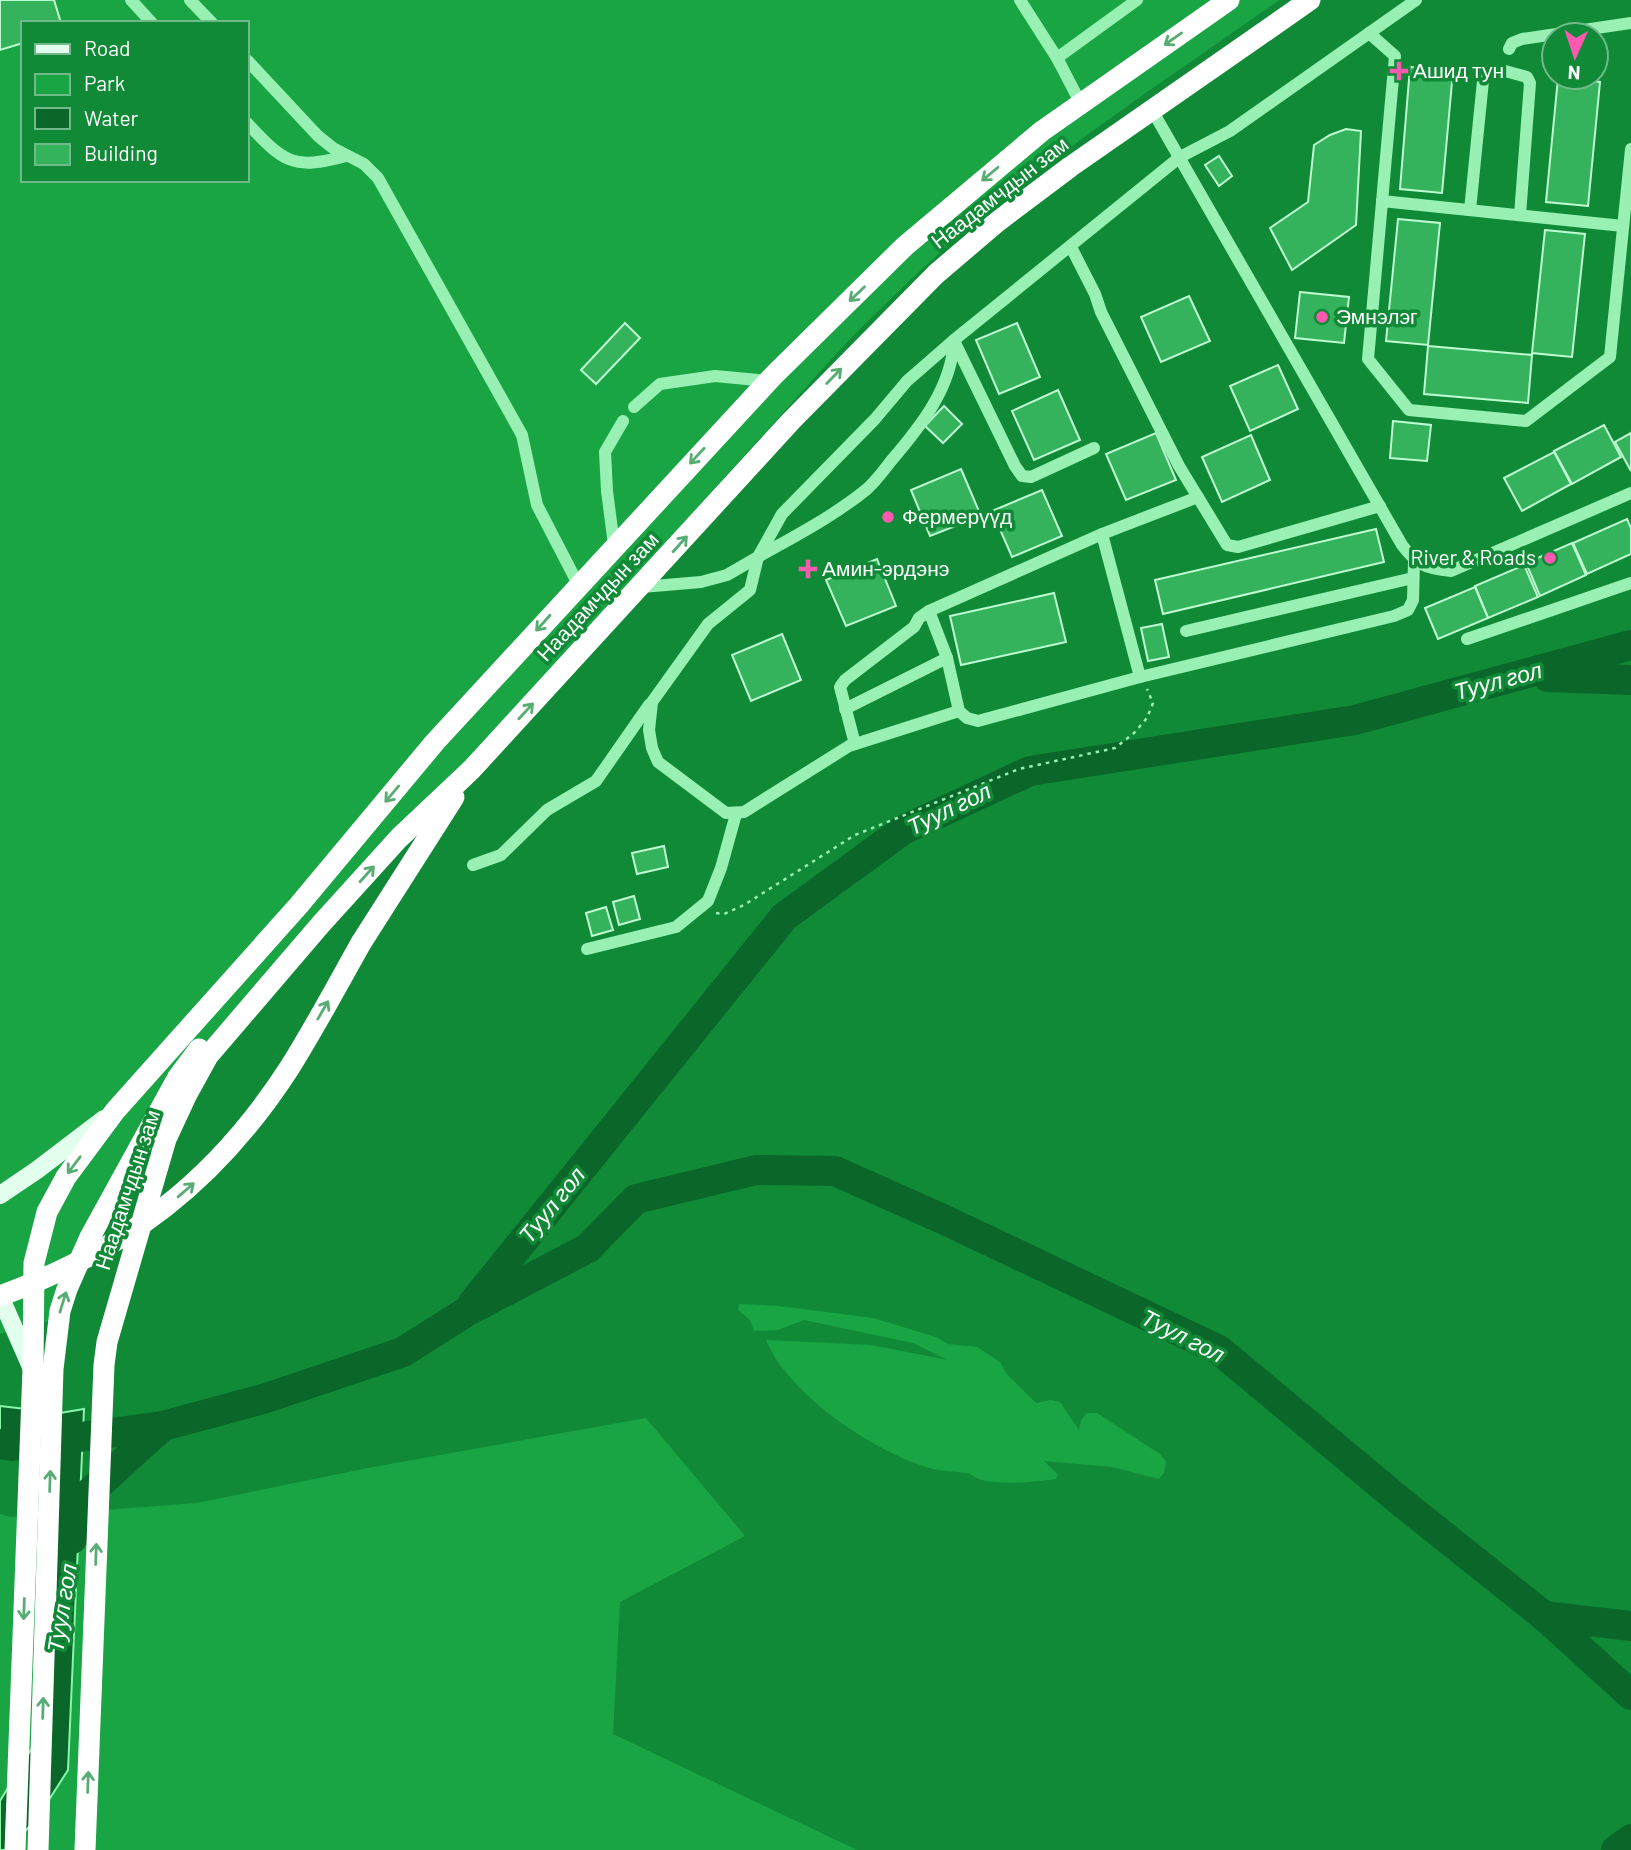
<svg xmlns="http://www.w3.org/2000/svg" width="1631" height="1850" viewBox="0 0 1631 1850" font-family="Barlow,sans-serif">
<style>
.green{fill:#19a544;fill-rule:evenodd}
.water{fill:#0a6629;stroke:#89f5a8;stroke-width:2}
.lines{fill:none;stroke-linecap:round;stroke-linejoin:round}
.river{stroke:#0a6629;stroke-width:30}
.building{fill:#35b25c;stroke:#befcd1;stroke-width:2}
.path{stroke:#98f1b3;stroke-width:2.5;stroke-dasharray:3.5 5;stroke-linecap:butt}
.minor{stroke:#98f1b3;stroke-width:12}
.major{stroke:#e2ffed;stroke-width:18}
.highway{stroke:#fff;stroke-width:21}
.highway-bridge{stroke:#fff;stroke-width:21}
.oneway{stroke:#58ad74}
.poi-dot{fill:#ff58b1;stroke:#118a38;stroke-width:2.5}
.labels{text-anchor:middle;stroke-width:7;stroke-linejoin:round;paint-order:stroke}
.poi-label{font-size:21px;fill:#fff;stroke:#118a38;text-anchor:start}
.street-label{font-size:21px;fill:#fff;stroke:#118a38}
.water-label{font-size:23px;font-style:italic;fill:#fff;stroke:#118a38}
</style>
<rect width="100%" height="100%" fill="#118a38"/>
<g class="green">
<path d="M0,0h1279c-96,68 -197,134 -288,209 -50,41 -98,86 -144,133l-698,771 -100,208 -49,13zM23,23h224v157h-224z"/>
<path d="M739,1304l40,2 94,12 63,19 12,7 29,3 23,15 6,11 30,30 14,-3 10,2 19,28 2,-10 6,-7h10l63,41 6,8 -2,11 -5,6 -47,-12 -68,-6 14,14 -2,4c-23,3 -50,6 -74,1 -5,-1 -9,-5 -15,-7 -12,-2 -25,-1 -37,-5 -56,-16 -141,-73 -164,-128l105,5 77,15 -35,-17 -109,-23 -26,10 -24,1 -4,-11 -12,-10z"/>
<polygon points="646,1418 745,1536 620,1602 613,1734 857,1850 0,1850 0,1514 10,1517 197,1503 368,1468"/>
</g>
<polygon class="water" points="0,1406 60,1413 84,1409 68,1770 38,1817 8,1850 0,1850 0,1801 35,1743 54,1460 0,1452"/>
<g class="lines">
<g class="river">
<polyline points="1548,677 1631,680"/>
<polyline points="473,1303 784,917 903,830 1030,771 1355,720 1631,645"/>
<polyline points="0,1444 12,1446 163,1426"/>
<polyline points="72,1539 78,1503 163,1426 263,1399 403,1352 466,1312 588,1248 636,1199 756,1170 835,1171 947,1221 1219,1350 1400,1501 1544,1616 1631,1695"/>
<polyline points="1544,1616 1631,1626"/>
<polyline points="1616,1850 1631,1839"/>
</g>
</g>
<g class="building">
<polygon points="0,0 54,0 61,23 23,23 23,43 0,50"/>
<polygon points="1410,67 1453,71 1442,193 1400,189"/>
<polygon points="1558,78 1600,82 1588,206 1546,202"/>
<polygon points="1346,129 1361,131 1356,225 1292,270 1270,228 1308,202 1314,145 1330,135"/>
<polygon points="1219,156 1232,176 1219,186 1205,165"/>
<polygon points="1398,219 1440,223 1428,345 1386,341"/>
<polygon points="1545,230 1585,234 1572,357 1532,353"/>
<polygon points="1300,292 1349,297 1344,343 1295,338"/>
<polygon points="1189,296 1210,341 1161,362 1141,317"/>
<polygon points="625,323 640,338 596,384 581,370"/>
<polygon points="1017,323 1040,377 999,394 976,340"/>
<polygon points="1428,346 1532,355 1528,403 1424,394"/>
<polygon points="1278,365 1298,409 1250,431 1230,386"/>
<polygon points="1058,390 1080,440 1034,460 1012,411"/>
<polygon points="944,406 962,424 943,443 925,426"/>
<polygon points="1393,421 1431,425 1427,461 1390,458"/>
<polygon points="1604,425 1621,457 1572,484 1554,451"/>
<polygon points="1156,433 1176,480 1126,500 1106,454"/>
<polygon points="1631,433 1631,471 1615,442"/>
<polygon points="1251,435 1270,480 1222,502 1202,457"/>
<polygon points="1554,452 1571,484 1522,511 1504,478"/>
<polygon points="961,469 981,516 930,536 911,490"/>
<polygon points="1042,490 1062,536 1012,557 992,511"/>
<polygon points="1627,519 1631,528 1631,554 1587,574 1573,543"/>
<polygon points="1376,529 1384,562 1163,614 1155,580"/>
<polygon points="1572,543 1586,575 1540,596 1526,563"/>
<polygon points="877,559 896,606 846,626 826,580"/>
<polygon points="1524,565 1538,597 1488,618 1475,586"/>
<polygon points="1475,587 1488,618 1438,639 1425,608"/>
<polygon points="1054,593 1066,642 961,665 950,616"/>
<polygon points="1162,624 1169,657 1148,661 1141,628"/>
<polygon points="782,634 801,680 751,701 732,655"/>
<polygon points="664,846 668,867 637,874 632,853"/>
<polygon points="634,896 640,919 619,925 613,902"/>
<polygon points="606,907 613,930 592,936 586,913"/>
</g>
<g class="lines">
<polyline class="path" points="716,913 724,914 744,905 855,835 1019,769 1115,748 1134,733 1147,718 1153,703 1147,689"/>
<g class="minor">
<polyline points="131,0 152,23"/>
<polyline points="190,0 212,23"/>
<polyline points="1020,0 1057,58 1081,104"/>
<polyline points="1369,33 1395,56 1368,359 1409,410 1526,421 1610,357 1631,149"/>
<polyline points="1509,49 1512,43 1522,39 1631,23"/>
<polyline points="1057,58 1137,0"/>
<polyline points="247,60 318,136 333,148 364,164 378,178 522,435 537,505 578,584"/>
<path d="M1152,110l250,435c15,20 24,24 49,26l180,-78"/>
<path d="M247,123c36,38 45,48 99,33"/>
<polyline points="1382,201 1623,226"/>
<polyline points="1470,210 1484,71 1505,71 1527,77 1530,83 1520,215"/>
<polyline points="1071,247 1095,294 1101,312 1179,466 1227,545 1238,547 1380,506"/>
<path d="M954,340c-2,47 -33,86 -63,121 -7,9 -15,20 -24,28 -33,27 -72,47 -109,68l-8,33 -42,34 -56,78 -3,28 3,18 6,14 68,51 18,-1 105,-66 110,-35"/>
<polyline points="955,343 1015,466 1022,476 1031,477 1094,448"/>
<polyline points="634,407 660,384 715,376 768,381"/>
<polyline points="614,545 607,491 605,452 623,421"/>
<polyline points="642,587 701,582 727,575 758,557 782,514 875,419 907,381 954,340 1180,157 1230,131 1416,0"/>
<polyline points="929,611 947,658 959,711 967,718 978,721 1140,677 1102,534"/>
<polyline points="1186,631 1413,578"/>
<polyline points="1467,639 1631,583"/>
<polyline points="1140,677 1394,616 1408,610 1413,600 1414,561"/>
<polyline points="845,709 947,658"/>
<polyline points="855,744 840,687 845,680 914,627 919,618 929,611 1102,534 1198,497"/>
<polyline points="473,865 501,855 547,810 596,781 649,705"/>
<polyline points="587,949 676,927 708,901 721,868 736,814"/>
</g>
<g class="major">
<polyline points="0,1195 37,1170 104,1119"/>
<polyline points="0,1296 31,1367"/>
</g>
<g class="highway">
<polyline points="361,943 454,797"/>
<polyline points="15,1850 33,1369 34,1263 47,1212 66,1177 115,1111 299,905 435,742 774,375 905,246 1042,131 1229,0"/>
<polyline points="38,1850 53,1369 60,1311 67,1289 90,1237 178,1077 199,1049"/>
<polyline points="85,1850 104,1365 107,1342 166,1139 186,1096 208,1056 321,924 399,838 472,769 791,421 936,274 997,222 1070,167 1310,0"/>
</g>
<path class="highway-bridge" d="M0,1296c127,-47 216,-114 290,-229 25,-40 48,-83 71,-124"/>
</g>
<defs><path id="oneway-shaft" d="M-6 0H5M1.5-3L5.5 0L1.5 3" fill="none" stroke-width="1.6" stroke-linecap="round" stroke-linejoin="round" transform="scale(1.75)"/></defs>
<g class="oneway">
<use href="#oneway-shaft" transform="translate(1173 39) rotate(145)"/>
<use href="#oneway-shaft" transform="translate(990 174) rotate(140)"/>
<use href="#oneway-shaft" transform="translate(857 294) rotate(136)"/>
<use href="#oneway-shaft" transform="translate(834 376) rotate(-46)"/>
<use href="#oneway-shaft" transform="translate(697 456) rotate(133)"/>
<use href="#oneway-shaft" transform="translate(680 544) rotate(-48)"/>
<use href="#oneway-shaft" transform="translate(543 623) rotate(132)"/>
<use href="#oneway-shaft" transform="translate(526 711) rotate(-47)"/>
<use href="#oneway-shaft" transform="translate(392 794) rotate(130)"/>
<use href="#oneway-shaft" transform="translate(367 874) rotate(-48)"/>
<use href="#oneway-shaft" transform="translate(323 1010) rotate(-60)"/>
<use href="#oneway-shaft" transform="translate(74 1165) rotate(127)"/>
<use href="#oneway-shaft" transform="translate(186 1190) rotate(-41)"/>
<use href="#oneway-shaft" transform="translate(63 1302) rotate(-73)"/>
<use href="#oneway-shaft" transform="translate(50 1481) rotate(-88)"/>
<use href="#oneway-shaft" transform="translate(96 1554) rotate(-88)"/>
<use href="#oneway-shaft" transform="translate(24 1609) rotate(92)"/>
<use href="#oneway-shaft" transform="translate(43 1708) rotate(-88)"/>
<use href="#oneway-shaft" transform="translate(88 1782) rotate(-88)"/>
</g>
<g class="poi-dot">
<path d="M1395.5 60.5h7v7h7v7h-7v7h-7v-7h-7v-7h7z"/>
<circle cx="1322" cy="317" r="7"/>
<circle cx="888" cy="517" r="7"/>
<circle cx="1550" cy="558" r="7"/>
<path d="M804.5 558.5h7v7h7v7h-7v7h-7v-7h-7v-7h7z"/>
</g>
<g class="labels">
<g class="poi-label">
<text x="1413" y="78">Ашид тун</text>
<text x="1336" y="324">Эмнэлэг</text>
<text x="902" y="524">Фермерүүд</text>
<text x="1536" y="565" text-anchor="end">River &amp; Roads</text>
<text x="822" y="576">Амин-эрдэнэ</text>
</g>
<g class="street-label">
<text transform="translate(1000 193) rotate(-38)" y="7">Наадамчдын зам</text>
<text transform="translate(598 597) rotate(-47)" y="7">Наадамчдын зам</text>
<text transform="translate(128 1190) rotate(-72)" y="7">Наадамчдын зам</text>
</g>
<g class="water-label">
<text transform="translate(1498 681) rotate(-15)" y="8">Туул гол</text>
<text transform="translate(949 809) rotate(-26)" y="8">Туул гол</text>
<text transform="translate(552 1205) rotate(-51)" y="8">Туул гол</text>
<text transform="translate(1183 1336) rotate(27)" y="8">Туул гол</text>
<text transform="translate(62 1608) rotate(-81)" y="8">Туул гол</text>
</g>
</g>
<rect x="21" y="21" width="228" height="161" fill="#118a38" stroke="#70b988" stroke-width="2"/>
<rect x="35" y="44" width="35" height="10" fill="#e2ffed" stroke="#70b988" stroke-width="2"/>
<text x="84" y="56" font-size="21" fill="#ffffff">Road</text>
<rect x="35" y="74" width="35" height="21" fill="#19a544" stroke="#70b988" stroke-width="2"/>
<text x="84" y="91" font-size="21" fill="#ffffff">Park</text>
<rect x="35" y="108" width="35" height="21" fill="#0a6629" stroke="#70b988" stroke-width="2"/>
<text x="84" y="126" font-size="21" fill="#ffffff">Water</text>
<rect x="35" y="144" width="35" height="21" fill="#35b25c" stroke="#70b988" stroke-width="2"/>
<text x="84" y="161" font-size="21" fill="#ffffff">Building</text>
<g transform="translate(1575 56) rotate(183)"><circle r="33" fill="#118a38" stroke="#70b988" stroke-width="2"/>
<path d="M0-5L12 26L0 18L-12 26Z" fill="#ff58b1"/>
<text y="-10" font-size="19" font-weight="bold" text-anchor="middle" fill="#ffffff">N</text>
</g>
</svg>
